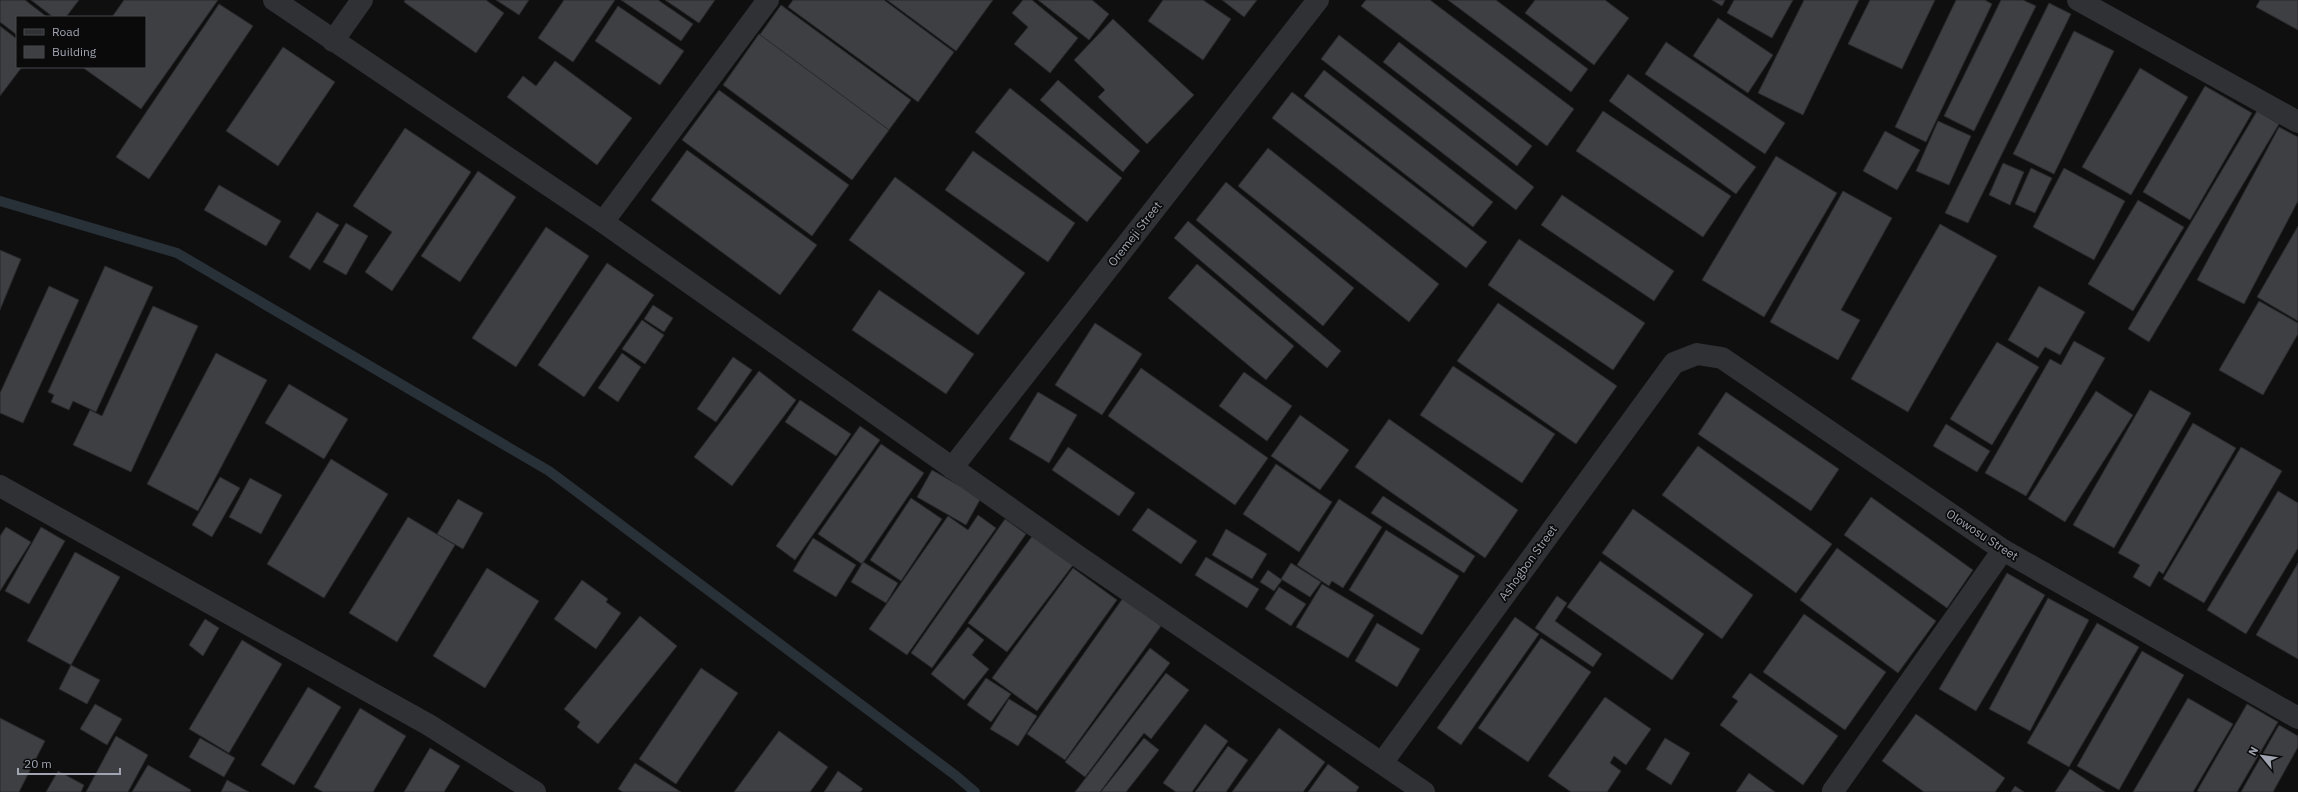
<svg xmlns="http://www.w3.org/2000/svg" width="2298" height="792" viewBox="0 0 2298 792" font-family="'IBM Plex Sans',sans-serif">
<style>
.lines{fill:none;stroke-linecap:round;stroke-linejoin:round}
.stream{stroke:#293138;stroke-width:10}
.building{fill:#3e3f43;stroke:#29292c}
.minor{stroke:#303135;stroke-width:22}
.labels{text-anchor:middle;stroke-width:3.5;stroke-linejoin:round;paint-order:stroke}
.street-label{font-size:12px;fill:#a0a5b1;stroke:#0a0a0b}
</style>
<rect width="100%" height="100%" fill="#0f0f10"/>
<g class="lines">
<polyline class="stream" points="0,201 177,253 549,471 955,775 975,792"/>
</g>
<g class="building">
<polygon points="0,0 25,0 47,17 17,17 17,35 0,22"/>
<polygon points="31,0 79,0 66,17 53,17"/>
<polygon points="124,0 218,0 141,109 82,67 145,67 145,17 112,17"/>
<polygon points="405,0 486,0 504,13 476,53 404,2"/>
<polygon points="496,0 529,0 519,15"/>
<polygon points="564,0 615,0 573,62 538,38"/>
<polygon points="621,0 658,0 693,24 681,41"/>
<polygon points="665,0 715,0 699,23"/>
<polygon points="793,0 884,0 954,52 918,102 788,7"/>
<polygon points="887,0 993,0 956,51"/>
<polygon points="1023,0 1032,0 1078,38 1050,73 1014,44 1028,27 1012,13"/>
<polygon points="1038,0 1092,0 1109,14 1089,40"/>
<polygon points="1163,0 1203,0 1231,19 1203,60 1148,21"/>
<polygon points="1222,0 1257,0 1244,17"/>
<polygon points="1366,0 1430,0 1574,109 1547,146 1361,6"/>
<polygon points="1448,0 1496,0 1588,69 1571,92"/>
<polygon points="1535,0 1605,0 1629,18 1594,65 1525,13"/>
<polygon points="1712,0 1725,0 1722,6"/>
<polygon points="1734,0 1793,0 1772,38 1727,13"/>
<polygon points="1804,0 1859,0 1803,115 1758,93"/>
<polygon points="1870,0 1935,0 1902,69 1848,44"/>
<polygon points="1956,0 1985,0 1992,4 1926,142 1895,127"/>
<polygon points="2001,0 2023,0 2036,6 1974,131 1944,116"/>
<polygon points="2260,0 2298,0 2298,30 2256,7"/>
<polygon points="2049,3 2071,14 1968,223 1945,213"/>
<polygon points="219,4 253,26 149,179 116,157"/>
<polygon points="781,5 911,100 880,142 751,47"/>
<polygon points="618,6 684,51 660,85 595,41"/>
<polygon points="1718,18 1773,55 1748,93 1693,56"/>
<polygon points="1113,19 1194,95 1147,144 1098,97 1105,90 1074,60"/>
<polygon points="0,26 17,39 17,67 22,67 0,96"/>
<polygon points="2074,31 2114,51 2054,174 2013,154"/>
<polygon points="759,34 889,130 852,180 723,85"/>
<polygon points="1339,35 1534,187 1516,210 1321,59"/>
<polygon points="1399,42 1532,146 1517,166 1383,62"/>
<polygon points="1666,42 1785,123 1765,154 1645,74"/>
<polygon points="283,47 335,82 278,166 226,131"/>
<polygon points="555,61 632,118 597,165 507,97 523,76 536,86"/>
<polygon points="2140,68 2188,97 2131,195 2082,167"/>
<polygon points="1324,70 1493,202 1473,227 1304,96"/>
<polygon points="1628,74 1756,167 1736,194 1609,101"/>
<polygon points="1058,80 1140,151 1123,172 1040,100"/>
<polygon points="2205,86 2252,113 2190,220 2143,192"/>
<polygon points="1010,88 1122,178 1087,222 975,132"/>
<polygon points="719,90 849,185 812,236 682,140"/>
<polygon points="1292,92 1487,242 1466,268 1272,118"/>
<polygon points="1603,111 1731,196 1703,237 1576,151"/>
<polygon points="2257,111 2279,124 2149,342 2128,329"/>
<polygon points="1938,121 1971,136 1949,185 1916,171"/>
<polygon points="2279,127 2298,137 2298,201 2244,304 2197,280"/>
<polygon points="405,128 471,172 392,291 365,272 392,232 353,206"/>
<polygon points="1885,131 1920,150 1897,190 1863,171"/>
<polygon points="1268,148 1439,284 1409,322 1238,186"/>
<polygon points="687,150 817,245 780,295 651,200"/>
<polygon points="973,151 1075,223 1048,262 945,190"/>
<polygon points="1776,156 1837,193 1764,317 1702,280"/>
<polygon points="2003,163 2024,172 2010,205 1989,195"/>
<polygon points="2031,168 2052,178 2035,213 2015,204"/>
<polygon points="2064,168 2125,201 2094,260 2033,227"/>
<polygon points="478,171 516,197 460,282 421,256"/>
<polygon points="895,177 1025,273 978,335 849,240"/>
<polygon points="1226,182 1354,288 1323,326 1196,220"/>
<polygon points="219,185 281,221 266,246 204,210"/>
<polygon points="1843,191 1892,218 1841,310 1860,320 1838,360 1770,322"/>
<polygon points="1562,195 1674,271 1654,301 1541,225"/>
<polygon points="2138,200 2184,227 2133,311 2088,284"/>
<polygon points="317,212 339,225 310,270 289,257"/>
<polygon points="1188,221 1341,351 1327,368 1174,238"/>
<polygon points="346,223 368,236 346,275 323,262"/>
<polygon points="1940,224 1997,256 1908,412 1851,379"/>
<polygon points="2298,226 2298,321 2257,297"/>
<polygon points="546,227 589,256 516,367 472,338"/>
<polygon points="1519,239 1645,323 1613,370 1488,285"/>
<polygon points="0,250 21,259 0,310"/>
<polygon points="607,263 654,295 584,397 538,365"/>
<polygon points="1197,264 1294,346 1266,380 1168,298"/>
<polygon points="105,266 153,287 96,412 73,401 69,410 51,402 54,395 48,392"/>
<polygon points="49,286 79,300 23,423 0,413 0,393"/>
<polygon points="2039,286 2085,312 2060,355 2045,347 2038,358 2008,340"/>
<polygon points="879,290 974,354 946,394 852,330"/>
<polygon points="2259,301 2298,323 2298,334 2263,395 2219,370"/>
<polygon points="1498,303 1617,386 1576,444 1457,361"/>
<polygon points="653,305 673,318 664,332 644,319"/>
<polygon points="153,306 198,326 131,472 73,445 90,410 102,416"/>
<polygon points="642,320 664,335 645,364 622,349"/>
<polygon points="1095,323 1142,354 1102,415 1055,385"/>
<polygon points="2074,341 2105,358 2026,496 1985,473 2050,359 2061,365"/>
<polygon points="1997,342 2039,367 1992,445 1950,419"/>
<polygon points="216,353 267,380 198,511 147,484"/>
<polygon points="622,353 641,367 618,402 598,388"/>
<polygon points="733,357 752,370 716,422 697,409"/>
<polygon points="1453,366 1555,434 1522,483 1420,415"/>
<polygon points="1141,368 1268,458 1235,505 1108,416"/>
<polygon points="759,371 796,400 732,486 694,457"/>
<polygon points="1244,372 1292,406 1267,441 1219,406"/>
<polygon points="289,384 348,419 324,459 265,423"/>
<polygon points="2150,390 2191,413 2114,548 2073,525"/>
<polygon points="2096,391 2133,415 2065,522 2028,499"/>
<polygon points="1038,392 1077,415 1049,463 1009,439"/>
<polygon points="1726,392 1839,469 1811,511 1698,434"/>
<polygon points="800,400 851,434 836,456 785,422"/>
<polygon points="1300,415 1349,450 1320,490 1271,456"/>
<polygon points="1389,419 1518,510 1485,558 1355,467"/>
<polygon points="2193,423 2236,448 2163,574 2159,571 2150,587 2133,577 2140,565 2118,553"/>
<polygon points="1946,424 1990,451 1977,472 1933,446"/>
<polygon points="860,426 880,440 795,560 776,546"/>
<polygon points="881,444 924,473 862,564 818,534"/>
<polygon points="1698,446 1832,544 1796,593 1662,495"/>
<polygon points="1068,447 1135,493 1119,516 1052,470"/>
<polygon points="2241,447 2282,471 2204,603 2163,579"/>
<polygon points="331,459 388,494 324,598 267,564"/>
<polygon points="1276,464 1332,502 1299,552 1243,514"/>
<polygon points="932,470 981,498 966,525 917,497"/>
<polygon points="220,477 240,488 212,537 192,525"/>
<polygon points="250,478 282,495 261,534 229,517"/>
<polygon points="2278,491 2298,503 2298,548 2246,634 2207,610"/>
<polygon points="1383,496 1475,556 1464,573 1371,513"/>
<polygon points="1871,497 1973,570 1947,608 1844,535"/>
<polygon points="911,498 942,519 901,581 870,560"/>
<polygon points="458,499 483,513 463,549 437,534"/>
<polygon points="1339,499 1382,527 1343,588 1332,581 1329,586 1297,565"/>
<polygon points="1148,508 1197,541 1181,564 1132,530"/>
<polygon points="1633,509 1753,595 1722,639 1602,553"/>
<polygon points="978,515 996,528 907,655 869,629 948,516 968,530"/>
<polygon points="408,517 455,545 397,642 349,613"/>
<polygon points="1005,519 1026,534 932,668 911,653"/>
<polygon points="6,527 31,542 0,591 0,536"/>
<polygon points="41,527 65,541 29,604 5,591"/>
<polygon points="1226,529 1267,554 1252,579 1212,555"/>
<polygon points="1386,530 1459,576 1422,635 1349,590"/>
<polygon points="1033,535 1073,565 1007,652 968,623"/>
<polygon points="813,538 856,565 836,597 793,571"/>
<polygon points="1837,548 1936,621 1898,673 1800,600"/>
<polygon points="75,552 120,577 71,665 27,641"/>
<polygon points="1206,557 1259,589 1247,608 1195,575"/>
<polygon points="1600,561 1704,634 1672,680 1567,607"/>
<polygon points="863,562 898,583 886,603 851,582"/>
<polygon points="1291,563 1321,582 1310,597 1281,579"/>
<polygon points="2298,563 2298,659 2256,635"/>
<polygon points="487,568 539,601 485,688 433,656"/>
<polygon points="1073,568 1117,600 1037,711 992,678"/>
<polygon points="1268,570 1282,580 1274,591 1260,582"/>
<polygon points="2007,573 2045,595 1976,711 1939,689"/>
<polygon points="582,580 608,599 606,602 621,613 596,649 554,619"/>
<polygon points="1322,584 1374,615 1348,658 1296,627"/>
<polygon points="1279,587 1306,604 1291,626 1265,609"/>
<polygon points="1557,596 1567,603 1555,621 1602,654 1593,667 1535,628"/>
<polygon points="1123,598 1161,626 1065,760 1027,734"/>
<polygon points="2048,598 2089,620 2030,731 1989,709"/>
<polygon points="1804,614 1886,672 1845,730 1763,672"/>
<polygon points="640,616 677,646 598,744 577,727 580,722 564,709"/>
<polygon points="1515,617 1539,634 1461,745 1437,728"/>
<polygon points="205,619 219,628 203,656 189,645"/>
<polygon points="1377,623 1420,649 1397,687 1355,661"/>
<polygon points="2097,623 2139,647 2069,767 2027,743"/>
<polygon points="968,627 984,640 972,655 989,669 964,700 931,674"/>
<polygon points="1541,638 1591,672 1528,762 1478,728"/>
<polygon points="242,640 282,664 229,753 189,729"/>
<polygon points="1150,648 1170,663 1085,777 1065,762"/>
<polygon points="2142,651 2184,675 2119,790 2077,766"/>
<polygon points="71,665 100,680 87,704 59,689"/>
<polygon points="701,668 738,693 676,784 639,759"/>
<polygon points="1166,673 1189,690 1151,739 1144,733 1100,792 1075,792"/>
<polygon points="1750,673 1838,736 1803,785 1720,725 1738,701 1732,697"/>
<polygon points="986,678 1011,694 991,722 967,705"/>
<polygon points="308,687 341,707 294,785 261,765"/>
<polygon points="1605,697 1651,729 1626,765 1614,756 1610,763 1621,771 1607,792 1571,792 1548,776"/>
<polygon points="2188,698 2233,724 2193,792 2133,792"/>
<polygon points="1009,699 1037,716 1018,746 990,729"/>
<polygon points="95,704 122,719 107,745 80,729"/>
<polygon points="2247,704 2278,722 2237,792 2200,792 2197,791"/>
<polygon points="360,708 406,736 373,792 323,792 314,787"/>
<polygon points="1916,714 2005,778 1995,792 1924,792 1882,761"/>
<polygon points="0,718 45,741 19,792 0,792"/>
<polygon points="1205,724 1228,741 1192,792 1176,792 1163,783"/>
<polygon points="2279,725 2298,736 2298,747 2273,792 2241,792"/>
<polygon points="1279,728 1325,762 1303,792 1232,792"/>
<polygon points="779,731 828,767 810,792 734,792"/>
<polygon points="116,736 148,755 128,792 86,792"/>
<polygon points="200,738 235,758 224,777 189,757"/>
<polygon points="1144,738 1159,750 1126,792 1101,792"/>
<polygon points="1665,738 1690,753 1671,785 1646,769"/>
<polygon points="1228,746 1248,760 1226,792 1195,792"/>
<polygon points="430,748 460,766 444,792 404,792"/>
<polygon points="635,763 681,792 623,792 618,789"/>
<polygon points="1328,764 1359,787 1356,792 1308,792"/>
<polygon points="148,765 191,790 190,792 132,792"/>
<polygon points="2070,769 2105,792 2055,792"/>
<polygon points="58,771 84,785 81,792 46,792"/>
<polygon points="838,771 863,789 860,792 824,792"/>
<polygon points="1749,773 1775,792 1736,792"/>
<polygon points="227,780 249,792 221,792"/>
<polygon points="2015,786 2024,792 2011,792"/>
</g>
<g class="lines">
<g class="minor">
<polyline points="274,0 603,222 1079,557 1424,792"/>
<polyline points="2078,0 2298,122"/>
<polyline points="333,41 362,0"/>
<polyline points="603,222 768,0"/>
<polyline points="952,468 1318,0"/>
<polyline points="0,486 429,725 535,792"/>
<polyline points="1382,763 1674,363 1697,354 1722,358 2003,550 2298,718"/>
<polyline points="1833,791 2003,550"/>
</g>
</g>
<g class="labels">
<g class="street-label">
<text transform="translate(1135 234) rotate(-52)" y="4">Oremeji Street</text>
<text transform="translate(1982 535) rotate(33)" y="4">Olowosu Street</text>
<text transform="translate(1528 563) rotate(-54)" y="4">Ashogbon Street</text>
</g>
</g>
<rect x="16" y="16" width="130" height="52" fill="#0a0a0b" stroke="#46484d"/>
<rect x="24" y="29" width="20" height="6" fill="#303135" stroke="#46484d"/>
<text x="52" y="36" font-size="12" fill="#a0a5b1">Road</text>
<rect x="24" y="46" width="20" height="12" fill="#3e3f43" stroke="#46484d"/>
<text x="52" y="56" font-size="12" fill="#a0a5b1">Building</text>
<g transform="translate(2262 756) rotate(299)" stroke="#0a0a0b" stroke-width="3" paint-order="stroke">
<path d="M0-3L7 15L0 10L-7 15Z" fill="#a0a5b1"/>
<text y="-6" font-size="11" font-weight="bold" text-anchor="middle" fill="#a0a5b1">N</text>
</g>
<path d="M18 768v6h102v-6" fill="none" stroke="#a0a5b1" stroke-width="2"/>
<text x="24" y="768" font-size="12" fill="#a0a5b1" stroke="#0a0a0b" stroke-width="3" paint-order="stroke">20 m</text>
</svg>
